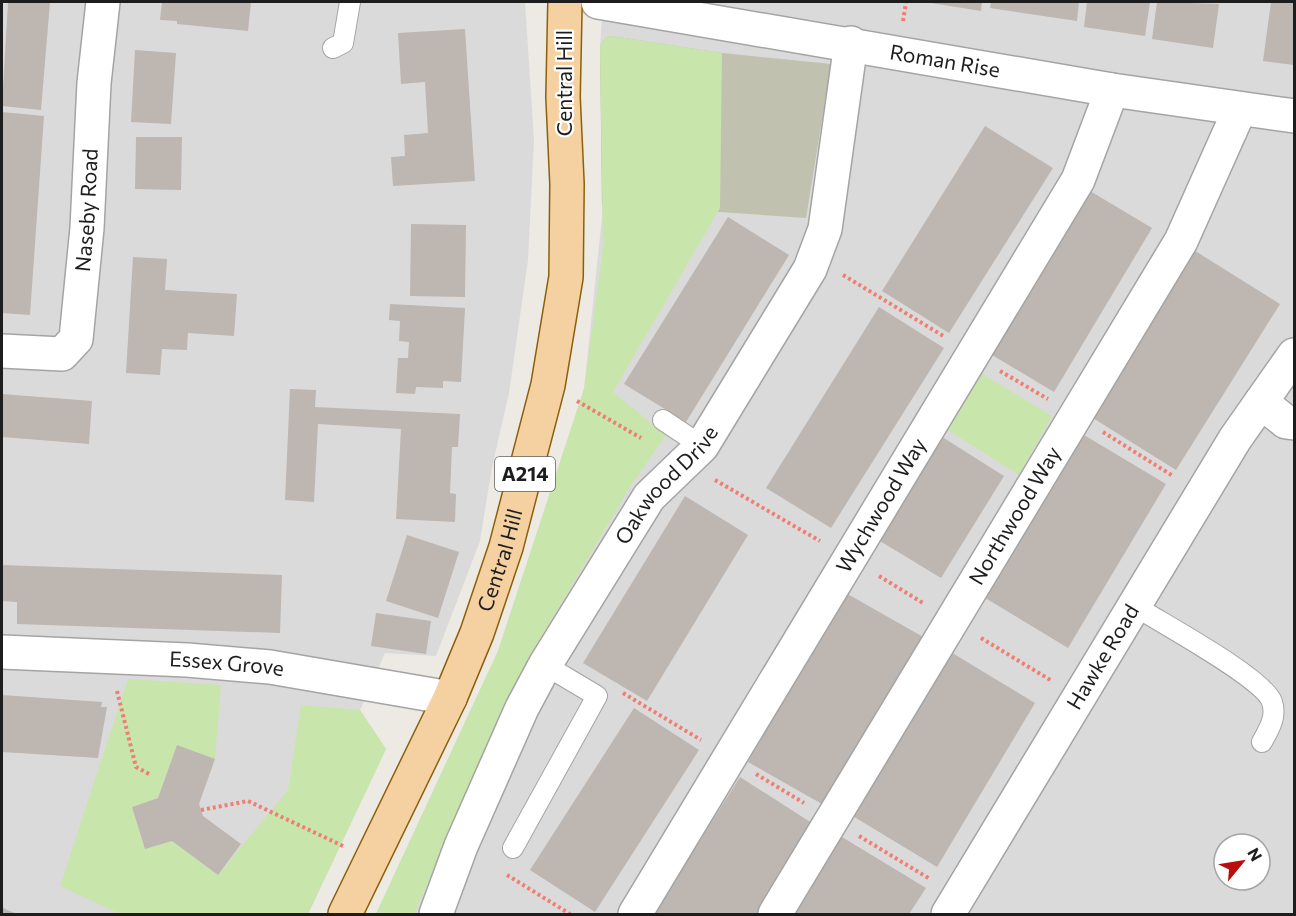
<svg xmlns="http://www.w3.org/2000/svg" width="1296" height="916" viewBox="0 0 1296 916" font-family="Commissioner,sans-serif">
<style>
.residential{fill:#dbdada;fill-rule:evenodd}
.construction{fill:#c1c1af}
.grass{fill:#c8e5ac}
.building{fill:#beb6b0}
.lines{fill:none;stroke-linecap:round;stroke-linejoin:round}
.lane-casing{stroke:#a4a4a4;stroke-width:22}
.street-casing{stroke:#a4a4a4;stroke-width:36}
.primary-casing{stroke:#8c600a;stroke-width:36}
.path{stroke:#f07e72;stroke-width:4;stroke-dasharray:3 3;stroke-linecap:butt}
.lane{stroke:#fff;stroke-width:20}
.street{stroke:#fff;stroke-width:33}
.primary{stroke:#f5d0a1;stroke-width:33}
.labels{text-anchor:middle;stroke-width:4.5;stroke-linejoin:round;paint-order:stroke}
.shield{fill:#fff;stroke:#616161;stroke-width:1.5}
.shield-label{font-size:20px;font-weight:bold;fill:#1d1d1d}
.street-label{font-size:21px;fill:#1d1d1d;stroke:#fff}
</style>
<rect width="100%" height="100%" fill="#edeae3"/>
<g class="residential">
<polygon points="2,2 525,2 534,140 528,260 509,393 492,467 480,541 436,656 385,653 360,710 386,749 308,914 2,914"/>
<path d="M603,2h691v912h-918l122,-263 86,-262 18,-172 -2,-171zM1224,844h36v36h-36z"/>
</g>
<polygon class="construction" points="612,36 722,53 831,64 806,218 602,204 600,46 605,38"/>
<g class="grass">
<polygon points="612,36 722,53 720,208 613,392 666,435 632,484 535,647 414,914 376,914 498,651 584,389 603,248 600,46 605,38"/>
<polygon points="979,372 1052,416 1019,475 943,427"/>
<polygon points="128,679 221,685 215,759 177,745 158,798 132,807 145,849 172,841 218,875 288,790 301,705 360,710 386,749 308,914 120,914 60,886"/>
</g>
<g class="building">
<polygon points="8,2 50,2 41,110 2,106"/>
<polygon points="162,2 251,2 248,31 177,24 177,21 160,20"/>
<polygon points="925,2 982,2 981,11"/>
<polygon points="991,2 1079,2 1077,21 990,8"/>
<polygon points="1087,2 1150,2 1145,36 1084,27"/>
<polygon points="1157,2 1219,4 1213,48 1152,39"/>
<polygon points="1271,2 1294,2 1294,65 1263,61"/>
<polygon points="465,29 475,181 393,186 391,157 405,156 404,135 428,133 425,82 401,84 398,33"/>
<polygon points="135,50 176,53 171,124 131,122"/>
<polygon points="2,112 44,116 30,315 2,313"/>
<polygon points="985,126 1053,168 949,333 882,291"/>
<polygon points="136,137 182,137 181,190 135,189"/>
<polygon points="1085,188 1152,228 1054,392 987,352"/>
<polygon points="728,217 789,255 686,422 624,384"/>
<polygon points="411,224 466,225 465,297 410,296"/>
<polygon points="1192,249 1280,304 1176,470 1088,415"/>
<polygon points="133,257 167,259 165,290 237,294 234,336 188,333 187,350 162,349 160,375 126,373"/>
<polygon points="390,304 465,308 461,382 443,381 443,388 416,387 415,394 396,393 398,358 408,358 409,342 399,341 400,321 389,320"/>
<polygon points="879,307 944,348 831,528 766,488"/>
<polygon points="290,389 316,390 315,407 460,414 458,447 452,447 450,493 456,494 455,522 396,519 401,429 318,424 314,502 285,500"/>
<polygon points="2,394 92,401 89,444 2,437"/>
<polygon points="1079,432 1166,484 1068,648 982,596"/>
<polygon points="939,435 1004,476 941,578 875,538"/>
<polygon points="685,496 748,535 647,701 583,663"/>
<polygon points="407,535 459,552 438,618 386,601"/>
<polygon points="2,565 282,575 280,633 17,624 17,602 2,601"/>
<polygon points="844,592 925,638 829,808 748,762"/>
<polygon points="376,613 431,621 426,654 371,646"/>
<polygon points="949,651 1035,703 937,867 851,815"/>
<polygon points="2,695 102,702 101,707 107,707 98,758 2,752"/>
<polygon points="634,708 699,750 595,912 530,870"/>
<polygon points="177,745 215,759 199,804 203,816 241,844 218,875 172,841 145,849 132,807 158,798"/>
<polygon points="740,777 818,827 763,914 653,914"/>
<polygon points="837,834 926,888 909,914 788,914"/>
<polygon points="2,907 7,910 18,914 2,914"/>
</g>
<g class="lines">
<g class="lane-casing">
<g id="lane">
<polyline points="333,48 343,43 350,2"/>
<polyline points="663,420 702,446"/>
<path d="M1135,606c26,17 129,72 137,96 5,15 -3,27 -10,40"/>
<polyline points="513,848 597,696 545,665"/>
</g>
</g>
<g class="street-casing">
<g id="street">
<path id="s1" d="M598,2l514,88 182,26"/>
<path id="s2" d="M2,351l60,3 14,-15 11,-111 7,-145 9,-81"/>
<polyline points="1261,402 1286,422 1294,423"/>
<path id="s3" d="M2,652l185,8 83,7 180,31"/>
<path id="s4" d="M436,914l25,-68 61,-138 23,-43 104,-168 53,-51 108,-177 15,-40 26,-186"/>
<path id="s5" d="M635,914l443,-734 34,-90"/>
<path id="s6" d="M775,914l406,-673 59,-132"/>
<path id="s7" d="M948,914l287,-475 59,-84"/>
</g>
</g>
<g class="primary-casing">
<g id="primary">
<path id="s8" d="M345,914l105,-216 27,-65 29,-86 42,-162 18,-108 1,-93 -4,-87 2,-95"/>
</g>
</g>
<g class="path">
<polyline points="903,21 906,2"/>
<polyline points="843,275 945,337"/>
<polyline points="1000,371 1048,399"/>
<polyline points="577,401 641,438"/>
<polyline points="1103,432 1173,476"/>
<polyline points="715,480 820,541"/>
<polyline points="879,576 923,603"/>
<polyline points="981,638 1052,681"/>
<polyline points="117,691 136,767 149,774"/>
<polyline points="623,693 701,740"/>
<polyline points="756,774 804,803"/>
<polyline points="201,810 248,801 343,846"/>
<polyline points="859,836 930,879"/>
<polyline points="507,875 570,914"/>
</g>
<use href="#lane" class="lane"/>
<use href="#street" class="street"/>
<use href="#primary" class="primary"/>
</g>
<g class="labels">
<rect class="shield" x="495" y="457" width="60" height="34" rx="4.5"/>
<g class="shield-label">
<text x="525" y="481">A214</text>
</g>
<g class="street-label">
<text dy="7" stroke="none"><textPath href="#s1" startOffset="352">Roman Rise</textPath></text>
<text transform="translate(565 83) rotate(-90)" y="7">Central Hill</text>
<text dy="7" stroke="none"><textPath href="#s2" startOffset="210">Naseby Road</textPath></text>
<text dy="7" stroke="none"><textPath href="#s4" startOffset="490">Oakwood Drive</textPath></text>
<text dy="7" stroke="none"><textPath href="#s5" startOffset="477">Wychwood Way</textPath></text>
<text dy="7" stroke="none"><textPath href="#s6" startOffset="465">Northwood Way</textPath></text>
<text dy="7" stroke="none"><textPath href="#s8" startOffset="387">Central Hill</textPath></text>
<text dy="7" stroke="none"><textPath href="#s7" startOffset="300">Hawke Road</textPath></text>
<text dy="7" stroke="none"><textPath href="#s3" startOffset="225">Essex Grove</textPath></text>
</g>
</g>
<rect width="1296" height="916" fill="none" stroke="#1d1d1d" stroke-width="6"/>
<g transform="translate(1242 862) rotate(60)"><circle r="28" fill="#ffffff" stroke="#a5a5a5" stroke-width="1.5"/>
<path d="M0-4.5L10 22L0 15L-10 22Z" fill="#bc0d0e"/>
<text y="-9" font-size="16" font-weight="bold" text-anchor="middle" fill="#1d1d1d">N</text>
</g>
</svg>
